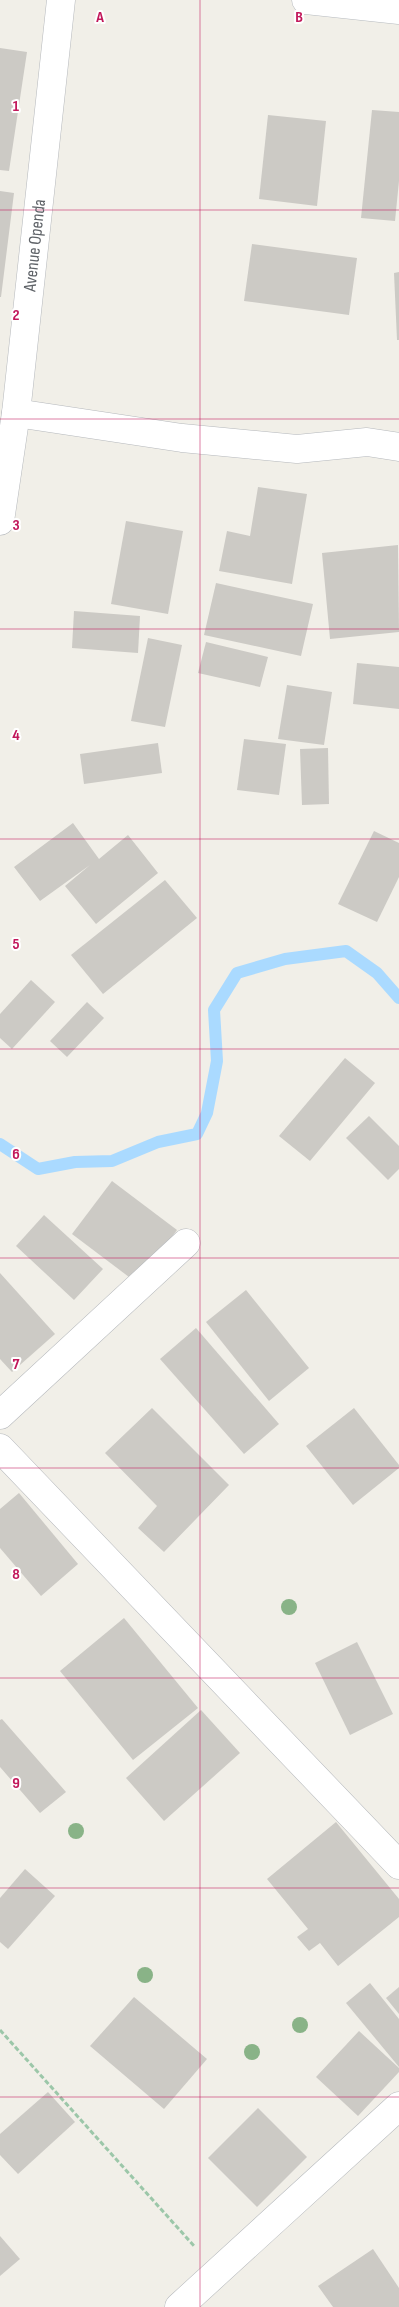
<svg xmlns="http://www.w3.org/2000/svg" width="399" height="2307" viewBox="0 0 399 2307" font-family="'Sofia Sans Condensed',sans-serif">
<style>
.lines{fill:none;stroke-linecap:round;stroke-linejoin:round}
.stream{stroke:#aadaff;stroke-width:12}
.building{fill:#cccac5}
.street-casing{stroke:#b5b8bc;stroke-width:29}
.secondary-casing{stroke:#b6babf;stroke-width:29}
.path{stroke:#9cc7a9;stroke-width:3;stroke-dasharray:5 2.5;stroke-linecap:butt}
.street{stroke:#fff;stroke-width:28}
.secondary{stroke:#fff;stroke-width:28}
.tree{fill:#89b387}
.grid{fill:none;stroke:#c2185b;stroke-width:1;stroke-opacity:0.55}
.labels{text-anchor:middle;stroke-width:4;stroke-linejoin:round;paint-order:stroke}
.street-label{font-size:18px;fill:#5f6368;stroke:#fff}
.grid-label{font-size:16px;text-anchor:middle;font-weight:bold;fill:#c2185b;stroke:#fff;stroke-width:4;stroke-linejoin:round;paint-order:stroke}
</style>
<rect width="100%" height="100%" fill="#f1efe8"/>
<g class="lines">
<polyline class="stream" points="0,1144 38,1169 75,1162 112,1161 158,1142 197,1134 207,1113 217,1061 214,1010 237,973 285,959 346,951 377,973 399,998"/>
</g>
<g class="building">
<polygon points="0,48 27,52 9,171 0,170"/>
<polygon points="372,110 399,112 399,181 395,221 361,218"/>
<polygon points="268,115 326,121 317,206 259,199"/>
<polygon points="0,191 14,193 1,297 0,297"/>
<polygon points="252,244 357,258 349,315 244,301"/>
<polygon points="399,272 399,340 397,340 394,273"/>
<polygon points="258,487 307,494 292,584 219,571 227,531 250,536"/>
<polygon points="126,521 183,531 168,614 111,604"/>
<polygon points="398,545 399,632 330,639 322,553"/>
<polygon points="216,583 313,604 301,656 204,635"/>
<polygon points="74,611 140,616 138,653 72,648"/>
<polygon points="148,638 182,645 165,727 131,721"/>
<polygon points="206,642 268,657 260,687 198,673"/>
<polygon points="357,663 399,667 399,709 353,704"/>
<polygon points="287,685 332,692 324,745 278,739"/>
<polygon points="244,739 286,744 279,795 237,790"/>
<polygon points="158,743 162,773 84,784 80,754"/>
<polygon points="328,748 329,804 302,805 300,749"/>
<polygon points="73,823 99,859 128,835 158,873 96,924 65,886 90,865 40,901 14,867"/>
<polygon points="374,831 399,843 399,877 377,922 338,904"/>
<polygon points="165,880 197,918 103,994 71,955"/>
<polygon points="31,980 55,1002 12,1049 0,1038 0,1014"/>
<polygon points="87,1002 104,1018 67,1057 50,1041"/>
<polygon points="345,1058 375,1083 310,1161 279,1136"/>
<polygon points="369,1116 399,1146 399,1169 388,1180 346,1138"/>
<polygon points="112,1181 177,1230 137,1283 72,1234"/>
<polygon points="44,1215 103,1269 74,1300 16,1246"/>
<polygon points="0,1273 55,1334 12,1372 0,1359"/>
<polygon points="246,1290 309,1368 269,1401 206,1322"/>
<polygon points="196,1328 279,1424 244,1454 160,1359"/>
<polygon points="152,1408 229,1485 164,1552 138,1528 157,1506 105,1453"/>
<polygon points="354,1408 399,1465 399,1468 353,1505 306,1446"/>
<polygon points="19,1493 78,1564 41,1596 0,1548 0,1509"/>
<polygon points="124,1618 198,1708 133,1760 60,1671"/>
<polygon points="357,1642 393,1714 350,1735 315,1663"/>
<polygon points="201,1710 240,1753 164,1821 126,1778"/>
<polygon points="2,1719 66,1792 40,1813 0,1767 0,1720"/>
<polygon points="336,1822 399,1899 399,1917 338,1966 320,1943 309,1951 297,1937 308,1929 267,1879"/>
<polygon points="25,1869 55,1896 8,1949 0,1942 0,1898"/>
<polygon points="370,1983 399,2019 399,2067 346,2003"/>
<polygon points="399,1987 399,2014 386,1998"/>
<polygon points="134,1997 207,2059 164,2109 90,2046"/>
<polygon points="359,2031 399,2068 399,2072 358,2116 316,2077"/>
<polygon points="48,2092 75,2122 18,2174 0,2155 0,2134"/>
<polygon points="258,2108 307,2157 257,2207 208,2158"/>
<polygon points="0,2236 20,2259 0,2276"/>
<polygon points="373,2249 399,2288 399,2307 333,2307 318,2286"/>
</g>
<g class="lines">
<g class="street-casing">
<g id="street">
<polyline points="16,413 182,438 297,449 367,442 399,447"/>
<path id="s1" d="M0,521l16,-108 45,-413"/>
<polyline points="0,1415 186,1243"/>
<polyline points="0,1448 399,1865"/>
<polyline points="179,2307 399,2106"/>
</g>
</g>
<g class="secondary-casing">
<polyline id="secondary" points="306,0 399,10"/>
</g>
<polyline class="path" points="0,2030 195,2247"/>
<use href="#street" class="street"/>
<use href="#secondary" class="secondary"/>
</g>
<g class="tree">
<circle cx="289" cy="1607" r="8"/>
<circle cx="76" cy="1831" r="8"/>
<circle cx="145" cy="1975" r="8"/>
<circle cx="300" cy="2025" r="8"/>
<circle cx="252" cy="2052" r="8"/>
</g>
<path class="grid" d="M200,0v2307M0,210h399M0,419h399M0,629h399M0,839h399M0,1049h399M0,1258h399M0,1468h399M0,1678h399M0,1888h399M0,2097h399"/>
<g class="labels">
<g class="street-label">
<text dy="6" stroke="none"><textPath href="#s1" startOffset="278">Avenue Openda</textPath></text>
</g>
</g>
<g class="grid-label">
<text x="100" y="22">A</text>
<text x="299" y="22">B</text>
<text x="16" y="111">1</text>
<text x="16" y="320">2</text>
<text x="16" y="530">3</text>
<text x="16" y="740">4</text>
<text x="16" y="949">5</text>
<text x="16" y="1159">6</text>
<text x="16" y="1369">7</text>
<text x="16" y="1579">8</text>
<text x="16" y="1788">9</text>
</g>
</svg>
